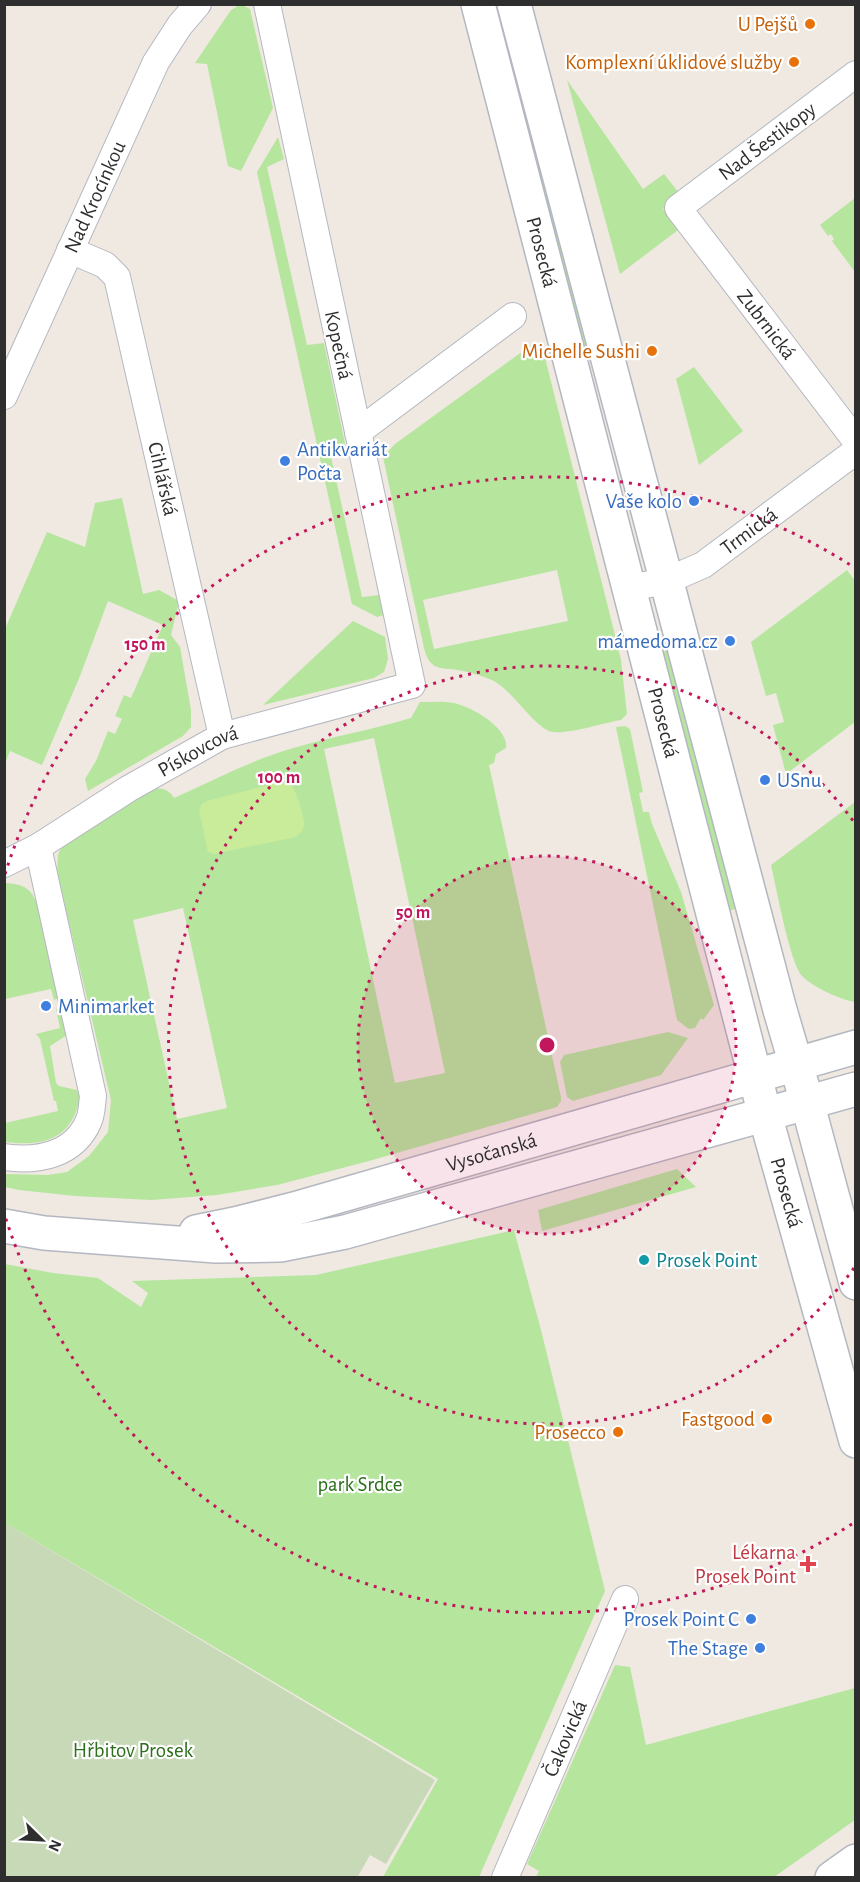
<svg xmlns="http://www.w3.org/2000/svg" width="860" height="1882" viewBox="0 0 860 1882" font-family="'Alegreya Sans',sans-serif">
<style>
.green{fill:#b6e59e;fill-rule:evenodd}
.cemetery{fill:#c8d9b8}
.pitch{fill:#c9ec9a}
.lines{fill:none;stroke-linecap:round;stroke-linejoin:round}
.minor-casing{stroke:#b4b7c1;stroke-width:28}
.secondary-casing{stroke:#b4b7c1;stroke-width:36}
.minor{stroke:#fff;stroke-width:26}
.secondary{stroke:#fff;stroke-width:33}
.ring{fill:none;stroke:#c2185b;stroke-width:3;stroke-dasharray:3 6}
.food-dot{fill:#e8710a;stroke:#fff;stroke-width:2}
.shop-dot{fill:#3f7fe0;stroke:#fff;stroke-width:2}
.culture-dot{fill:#0f9aa8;stroke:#fff;stroke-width:2}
.health-dot{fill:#e0444e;stroke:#fff;stroke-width:2}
.labels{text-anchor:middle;stroke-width:4.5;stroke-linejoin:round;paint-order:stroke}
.food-label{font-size:21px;fill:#c56008;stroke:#fff;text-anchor:end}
.street-label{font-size:21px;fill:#2e2e2e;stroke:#fff}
.shop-label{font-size:21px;fill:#366cbe;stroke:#fff;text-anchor:end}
.culture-label{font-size:21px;fill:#0d838f;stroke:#fff;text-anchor:start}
.park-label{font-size:21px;fill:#2c6e1b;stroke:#fff}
.health-label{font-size:21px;fill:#be3a42;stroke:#fff;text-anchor:end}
.centre{fill:#c2185b;stroke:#fff;stroke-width:3}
.ring-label{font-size:18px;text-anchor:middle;font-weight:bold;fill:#c2185b;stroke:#fff;stroke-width:4.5;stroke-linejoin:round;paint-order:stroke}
</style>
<rect width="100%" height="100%" fill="#efe9e1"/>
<g class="green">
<polygon points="241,4 250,9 273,108 241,171 228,166 207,64 195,63 231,10"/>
<polygon points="492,5 501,5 599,383 584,347"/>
<polygon points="567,80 643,189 664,174 679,193 663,208 678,230 620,274"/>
<polygon points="278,137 284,159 267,167 307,345 324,343 347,453 331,457 362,597 380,595 384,615 377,617 352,604 257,172"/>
<polygon points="855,198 855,272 832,241 834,239 831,234 828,236 820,225"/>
<path d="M541,342l70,277 10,41 6,54 -6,6c-18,3 -51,14 -68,12 -17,-2 -40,-41 -59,-51 -9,-4 -21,-8 -31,-10 -19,-5 -33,3 -39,-23l-41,-191 12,-13 139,-101zM557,570l11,51 -134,28 -11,-49z"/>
<polygon points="694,367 743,431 699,465 676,379"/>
<polygon points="122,498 143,594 159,590 177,600 178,606 171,635 180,647 191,710 191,727 183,736 88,791 85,779 96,761 108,731 115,734 122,719 115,716 124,695 131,698 163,625 108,601 80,676 42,765 10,751 5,764 5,629 47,532 85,547 95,503"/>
<polygon points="847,570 855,581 855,722 786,774 773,725 784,722 776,693 766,696 751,642"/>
<polygon points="353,621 385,637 388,659 384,672 374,678 263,705"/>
<polygon points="673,649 738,908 728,911 662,652"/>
<path d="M420,702c11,0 24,-1 34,1 18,4 55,25 52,45l-10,6 -2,9 -5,2 72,332v4l-4,6 -188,54 -92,24 -60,10 -66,5 -76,-4 -56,-6 -14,-3v-13l43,1 19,-3 22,-16 19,-24 3,-32 -54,-228 1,-17 4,-10 87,-55c11,-3 19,-2 25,8 38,-17 76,-37 116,-49 40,-12 81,-19 121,-31zM374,738l71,335 -50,10 -71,-334zM183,908l44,200 -50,11 -44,-199z"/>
<polygon points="625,726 630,729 643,792 639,793 643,812 649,812 652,824 681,892 714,1005 703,1020 701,1018 695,1028 689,1029 677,1020 616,727"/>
<path d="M855,802v200c-14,-2 -42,-15 -53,-26 -12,-13 -26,-90 -31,-111z"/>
<path d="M4,883c22,1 28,6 35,26l20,89 -5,2 -3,-11 -46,10z"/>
<path d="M56,1009h5l6,26 -17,11 6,37 3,3 18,4 3,6c-7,43 -36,51 -75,46v-19l53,-12 -2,-10h-2l-14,-62 -4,-5 24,-6z"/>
<polygon points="668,1032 688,1038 661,1075 573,1101 567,1097 560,1062 564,1055"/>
<polygon points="677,1169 696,1187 542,1231 538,1210"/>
<polygon points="514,1230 541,1330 605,1591 479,1877 383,1877 438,1779 5,1523 5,1264 53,1273 98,1278 141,1307 148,1293 132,1281 316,1275"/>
<polygon points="615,1665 630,1667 646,1745 855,1688 855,1820 774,1877 536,1877 539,1871 527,1864"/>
</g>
<polygon class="cemetery" points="5,1523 435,1780 386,1864 370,1855 357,1878 5,1877"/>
<path class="pitch" d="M280,782l10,1c6,8 14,31 14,42 0,5 -4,8 -8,12l-82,17 -6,-2 -9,-42 3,-6 5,-3z"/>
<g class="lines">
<g class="minor-casing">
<g id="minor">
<path id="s1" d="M856,74l-178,134 178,233"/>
<path id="s2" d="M70,250l35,15 12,12 105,459"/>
<path id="s3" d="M4,396l152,-334 24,-37 18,-21"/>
<polyline points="358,432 513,316"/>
<path id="s4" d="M629,588l37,-7 37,-16 153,-114"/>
<path id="s5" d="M4,864l34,-17 90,-58 94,-53 190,-51 -145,-681"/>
<path d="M4,1157c34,5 71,-2 85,-37 3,-7 3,-17 4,-24l-55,-249"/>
<path id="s6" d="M505,1878l120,-279"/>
</g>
</g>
<g class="secondary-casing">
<g id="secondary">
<path id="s7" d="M478,4l287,1111 91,326"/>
<polyline points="514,4 780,1010 807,1102 856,1283"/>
<polyline points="4,1226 44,1233 216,1246 280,1245 345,1232 856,1089"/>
<path id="s8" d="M196,1232l39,-8 59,-15 562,-162"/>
<polyline points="832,1878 856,1861"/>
</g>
</g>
<use href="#minor" class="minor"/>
<use href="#secondary" class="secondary"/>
</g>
<circle cx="547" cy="1045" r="189" fill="#c2185b" fill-opacity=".12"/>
<g class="ring">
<circle cx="547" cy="1045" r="189"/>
<path d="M854 1268A379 379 0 1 1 854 822"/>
<path d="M852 1524A568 568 0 0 1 5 1216M5 874A568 568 0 0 1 852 566"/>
</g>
<g class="food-dot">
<circle cx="810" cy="24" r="6"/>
<circle cx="794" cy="62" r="6"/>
<circle cx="652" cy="351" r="6"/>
<circle cx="767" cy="1419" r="6"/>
<circle cx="618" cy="1432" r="6"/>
</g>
<g class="shop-dot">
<circle cx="285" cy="461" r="6"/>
<circle cx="694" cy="501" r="6"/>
<circle cx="730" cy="641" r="6"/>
<circle cx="765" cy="780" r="6"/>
<circle cx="46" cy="1006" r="6"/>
<circle cx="751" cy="1619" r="6"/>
<circle cx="760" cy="1648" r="6"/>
</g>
<circle class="culture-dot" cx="644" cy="1260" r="6"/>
<path class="health-dot" d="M805 1555h6v6h6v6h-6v6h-6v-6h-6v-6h6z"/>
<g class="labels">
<g class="food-label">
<text x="798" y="31">U Pejšů</text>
<text x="782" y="69">Komplexní úklidové služby</text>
<text x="640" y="358">Michelle Sushi</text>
<text x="755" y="1426">Fastgood</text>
<text x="606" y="1439">Prosecco</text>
</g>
<g class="street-label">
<text transform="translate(767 141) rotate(-37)" y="7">Nad Šestikopy</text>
<text dy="7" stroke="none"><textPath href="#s3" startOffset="219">Nad Krocínkou</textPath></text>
<text dy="7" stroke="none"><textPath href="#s7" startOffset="256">Prosecká</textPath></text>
<text dy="7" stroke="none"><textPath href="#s1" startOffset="369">Zubrnická</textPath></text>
<text transform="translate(339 345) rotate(78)" y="7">Kopečná</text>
<text dy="7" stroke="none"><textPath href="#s2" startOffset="262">Cihlářská</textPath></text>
<text dy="7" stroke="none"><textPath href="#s4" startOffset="135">Trmická</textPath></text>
<text dy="7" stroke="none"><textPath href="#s7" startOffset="742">Prosecká</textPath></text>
<text dy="7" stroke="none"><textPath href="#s5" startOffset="225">Pískovcová</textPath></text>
<text dy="7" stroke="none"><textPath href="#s8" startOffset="306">Vysočanská</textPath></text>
<text dy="7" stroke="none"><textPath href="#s7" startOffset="1228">Prosecká</textPath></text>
<text dy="7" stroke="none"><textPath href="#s6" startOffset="152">Čakovická</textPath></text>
</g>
<g class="shop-label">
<text x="297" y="456" text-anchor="start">Antikvariát<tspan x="297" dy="24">Počta</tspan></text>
<text x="682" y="508">Vaše kolo</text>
<text x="718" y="648">mámedoma.cz</text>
<text x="777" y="787" text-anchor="start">USnu</text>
<text x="58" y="1013" text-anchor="start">Minimarket</text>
<text x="739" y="1626">Prosek Point C</text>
<text x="748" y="1655">The Stage</text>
</g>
<g class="culture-label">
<text x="656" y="1267">Prosek Point</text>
</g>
<g class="park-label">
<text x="360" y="1491">park Srdce</text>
<text x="133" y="1757">Hřbitov Prosek</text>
</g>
<g class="health-label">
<text x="796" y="1559">Lékarna<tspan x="796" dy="24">Prosek Point</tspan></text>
</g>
</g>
<circle cx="547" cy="1045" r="9" class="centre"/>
<g class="ring-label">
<text x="145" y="650">150 m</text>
<text x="279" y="783">100 m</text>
<text x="413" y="918">50 m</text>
</g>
<rect width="860" height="1882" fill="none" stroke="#2e2e2e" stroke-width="12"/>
<g transform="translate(42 1840) rotate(114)" stroke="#ffffff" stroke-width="4.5" paint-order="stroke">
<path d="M0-4.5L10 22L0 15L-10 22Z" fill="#2e2e2e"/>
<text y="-9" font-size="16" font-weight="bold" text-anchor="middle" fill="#2e2e2e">N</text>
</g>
</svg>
